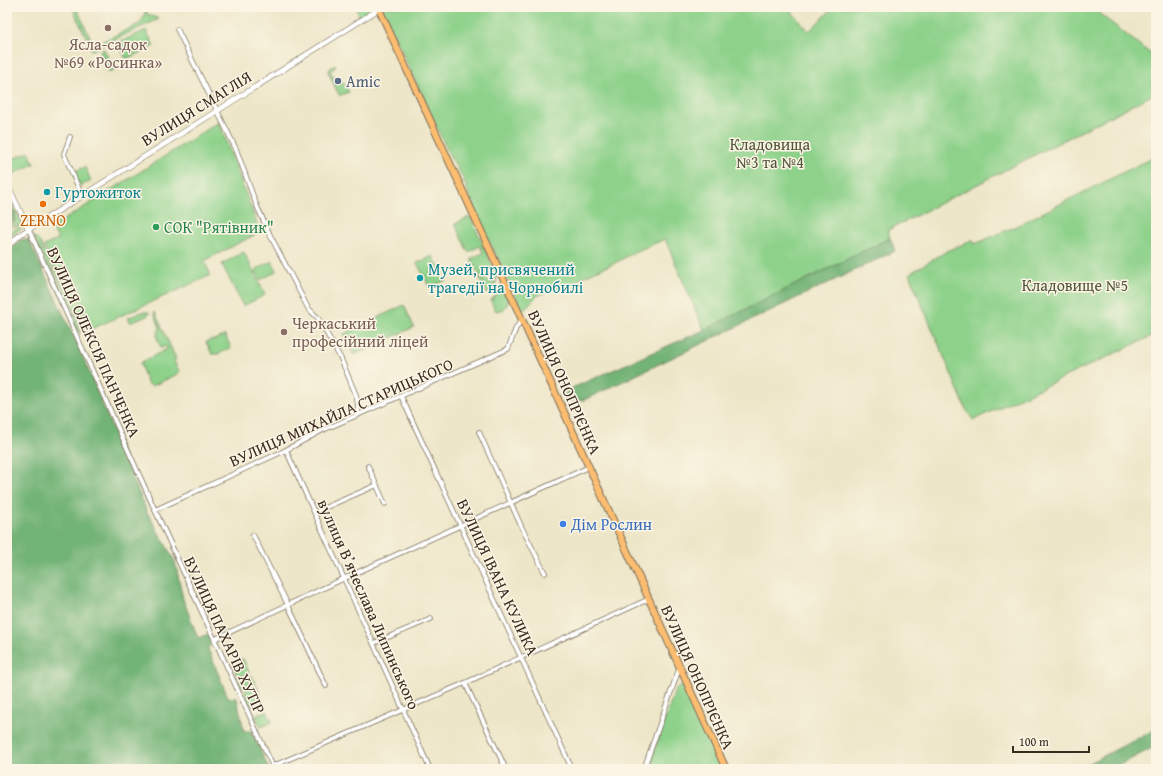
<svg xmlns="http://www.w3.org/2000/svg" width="1163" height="776" viewBox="0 0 1163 776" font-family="'Gentium Book Plus',serif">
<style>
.green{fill:#8dd18a;stroke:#647e54}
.forest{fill:#72b376;stroke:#566e4a}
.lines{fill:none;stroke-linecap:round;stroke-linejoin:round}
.minor-casing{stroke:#796c5a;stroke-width:5.5}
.tertiary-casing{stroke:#796c5a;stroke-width:6}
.primary-casing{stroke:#796c5a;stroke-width:8}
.minor{stroke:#fff;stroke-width:4}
.tertiary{stroke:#fff;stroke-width:5}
.primary{stroke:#fcbd6f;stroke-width:6}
.education-dot{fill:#8d6e63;stroke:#fcf5e5;stroke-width:1.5}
.service-dot{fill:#5c6f8a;stroke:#fcf5e5;stroke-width:1.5}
.culture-dot{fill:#0f9aa8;stroke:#fcf5e5;stroke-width:1.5}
.food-dot{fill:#e8710a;stroke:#fcf5e5;stroke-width:1.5}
.leisure-dot{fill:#2e9e5b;stroke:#fcf5e5;stroke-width:1.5}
.shop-dot{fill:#3f7fe0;stroke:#fcf5e5;stroke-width:1.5}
.labels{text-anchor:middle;stroke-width:3;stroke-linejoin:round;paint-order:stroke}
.education-label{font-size:16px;fill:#785e54;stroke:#fcf5e5}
.service-label{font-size:16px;fill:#4e5e75;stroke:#fcf5e5;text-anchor:start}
.street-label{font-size:16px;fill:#3b2a1e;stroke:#fcf5e5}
.park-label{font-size:16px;fill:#505439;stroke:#fcf5e5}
.culture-label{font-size:16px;fill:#0d838f;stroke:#fcf5e5;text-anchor:start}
.food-label{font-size:16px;fill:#c56008;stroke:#fcf5e5}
.leisure-label{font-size:16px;fill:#27864d;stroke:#fcf5e5;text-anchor:start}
.shop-label{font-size:16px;fill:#366cbe;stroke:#fcf5e5;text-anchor:start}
</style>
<rect width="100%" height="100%" fill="#fcf5e5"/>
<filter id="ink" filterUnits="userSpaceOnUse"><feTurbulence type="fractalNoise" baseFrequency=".025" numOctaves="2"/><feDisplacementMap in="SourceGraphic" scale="8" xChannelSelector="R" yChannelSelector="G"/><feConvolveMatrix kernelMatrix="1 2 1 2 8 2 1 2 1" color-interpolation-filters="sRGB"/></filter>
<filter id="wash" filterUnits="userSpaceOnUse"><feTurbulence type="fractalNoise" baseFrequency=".012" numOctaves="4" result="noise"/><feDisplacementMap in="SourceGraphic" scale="16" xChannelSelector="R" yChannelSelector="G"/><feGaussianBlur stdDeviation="0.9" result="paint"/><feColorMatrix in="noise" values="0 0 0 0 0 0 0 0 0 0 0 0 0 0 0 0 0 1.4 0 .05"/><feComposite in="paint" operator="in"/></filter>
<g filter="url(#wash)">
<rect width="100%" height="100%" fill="#ede6c8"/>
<g class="green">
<polygon points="72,7 76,7 93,43 97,44 141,23 147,7 148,7 146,13 159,19 92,50"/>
<polygon points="355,7 372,7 360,17"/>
<path d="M381,7h406l22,24 25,-24h257l65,51v35l-268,137 2,8 -186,92 -39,-91 -28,12 -24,13 -20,8 -30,16 -13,2 -13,6 -15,15 -52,-111c-3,-15 -10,-29 -19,-42z"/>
<polygon points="146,30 154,46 126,59 118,43"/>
<polygon points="104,49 114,70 109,72 100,51"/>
<polygon points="335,65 336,67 330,71 337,84 343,82 349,92 341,95 339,95 328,72 330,68"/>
<polygon points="219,122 260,232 204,261 210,273 209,276 85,332 82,329 44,246 58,239 52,228 54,226"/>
<polygon points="29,152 34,164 13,174 7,161"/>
<polygon points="1156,156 1156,334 973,420 966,409 909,274 947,251 973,240 975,244 1016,226"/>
<polygon points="85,167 91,181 80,186 73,172"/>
<path d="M7,190c6,13 14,31 0,40z"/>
<polygon points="16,210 22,223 14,227"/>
<polygon points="469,217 471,218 494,269 497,275 496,283 491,280 492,277 484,273 482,277 479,275 471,259 483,253 480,246 468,252 455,224"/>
<polygon points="21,225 22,225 22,229 14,233 11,238 7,242 7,234"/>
<polygon points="34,236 40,242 69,306 65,306 34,238"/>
<polygon points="244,252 265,295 243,306 222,264"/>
<polygon points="433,256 446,280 430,288 417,263"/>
<polygon points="272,261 277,271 260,280 255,270"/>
<polygon points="479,277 496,284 487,294"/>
<polygon points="503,288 508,298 508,303 504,309 496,311 494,309 491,300"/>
<polygon points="404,305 414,327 354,355 344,334"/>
<polygon points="71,310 81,333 76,330 69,314"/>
<polygon points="142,312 148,312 150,313 147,316 132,322 130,322 128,318"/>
<path d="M155,312l21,47 -2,2 3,7 3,2 -2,4 -26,12 -5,-3 -7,-20 27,-14 -1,-3 -5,2c-3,-9 -7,-11 -1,-20l-6,-15z"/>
<polygon points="225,335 231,348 218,354 212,354 206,342 213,339 214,340"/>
<polygon points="241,659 243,659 249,672 238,678 232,663"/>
<polygon points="251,675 255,682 243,688 239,681"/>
<polygon points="256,685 261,696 261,702 251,706 244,691"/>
<polygon points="683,686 722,769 648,769 676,688"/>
<polygon points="267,711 272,722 261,727 255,716"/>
</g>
<g class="forest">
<path d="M7,195c4,12 12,26 0,35z"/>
<polygon points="890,238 895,251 584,400 565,401 564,395 572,388 704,330"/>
<polygon points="22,239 29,240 80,350 147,512 175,561 183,599 198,638 208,634 212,642 208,649 228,697 237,698 244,731 252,731 269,769 7,769 7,253 17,243"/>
<polygon points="1156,729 1156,746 1112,769 1078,769"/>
</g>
</g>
<g filter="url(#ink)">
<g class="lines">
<g class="minor-casing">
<g id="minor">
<polyline points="177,29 236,149 256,204 270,235 308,308 318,318 341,359 356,395 358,405 358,415"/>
<polyline points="70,137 64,154 82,196"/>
<polyline points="29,230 155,510 274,769"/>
<polyline points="401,396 572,769"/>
<polyline points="479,432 522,528 545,573"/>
<polyline points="286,450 430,769"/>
<polyline points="368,466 385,504"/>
<polyline points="155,510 286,450 321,431 508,349 516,328 522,319"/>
<polyline points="315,512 377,485"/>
<polyline points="253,535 288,605 326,686"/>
<polyline points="215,639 345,578 589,467"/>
<polyline points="374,643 431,619"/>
<polyline points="465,683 504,765"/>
<polyline points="273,766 465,683 649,599"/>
<polyline points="644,769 680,666"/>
</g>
</g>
<g class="tertiary-casing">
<g id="tertiary">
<polyline points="7,184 29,230"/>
<polyline points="7,247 21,234 82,196 379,9"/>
</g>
</g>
<g class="primary-casing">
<polyline id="primary" points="378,7 519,313 726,769"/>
</g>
<use href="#minor" class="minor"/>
<use href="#tertiary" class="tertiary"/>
<use href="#primary" class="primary"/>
</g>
</g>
<g class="education-dot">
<circle cx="108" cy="28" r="4"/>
<circle cx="284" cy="332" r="4"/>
</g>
<circle class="service-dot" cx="338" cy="81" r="4"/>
<g class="culture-dot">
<circle cx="47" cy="192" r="4"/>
<circle cx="420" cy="278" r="4"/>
</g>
<circle class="food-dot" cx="43" cy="204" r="4"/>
<circle class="leisure-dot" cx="156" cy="227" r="4"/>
<circle class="shop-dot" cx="563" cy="524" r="4"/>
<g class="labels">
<g class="education-label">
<text x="108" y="50">Ясла-садок<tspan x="108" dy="18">№69 «Росинка»</tspan></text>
<text x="292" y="329" text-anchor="start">Черкаський<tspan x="292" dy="18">професійний ліцей</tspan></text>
</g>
<g class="service-label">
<text x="346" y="87">Amic</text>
</g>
<g class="street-label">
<text transform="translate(196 108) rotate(-32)" y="6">ВУЛИЦЯ СМАГЛІЯ</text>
<text transform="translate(94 342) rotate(66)" y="6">ВУЛИЦЯ ОЛЕКСІЯ ПАНЧЕНКА</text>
<text transform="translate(565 382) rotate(66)" y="6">ВУЛИЦЯ ОНОПРІЄНКА</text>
<text transform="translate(341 412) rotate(-24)" y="6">ВУЛИЦЯ МИХАЙЛА СТАРИЦЬКОГО</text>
<text transform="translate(498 577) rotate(65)" y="6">ВУЛИЦЯ ІВАНА КУЛИКА</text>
<text transform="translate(369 604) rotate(66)" y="6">вулиця Вʼячеслава Липинського</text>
<text transform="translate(225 635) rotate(65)" y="6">ВУЛИЦЯ ПАХАРІВ ХУТІР</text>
<text transform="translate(698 677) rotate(66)" y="6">ВУЛИЦЯ ОНОПРІЄНКА</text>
</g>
<g class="park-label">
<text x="770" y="150">Кладовища<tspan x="770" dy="18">№3 та №4</tspan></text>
<text x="1075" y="291">Кладовище №5</text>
</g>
<g class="culture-label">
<text x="55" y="198">Гуртожиток</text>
<text x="428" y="275">Музей, присвячений<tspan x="428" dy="18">трагедії на Чорнобилі</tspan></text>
</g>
<g class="food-label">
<text x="43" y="226">ZERNO</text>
</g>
<g class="leisure-label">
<text x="164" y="233">СОК "Рятівник"</text>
</g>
<g class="shop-label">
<text x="571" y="530">Дім Рослин</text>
</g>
</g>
<rect width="1163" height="776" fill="none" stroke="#fcf5e5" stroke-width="24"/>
<path d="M1013 746v6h76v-6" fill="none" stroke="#3b2a1e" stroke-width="2"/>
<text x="1019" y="746" font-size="12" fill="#3b2a1e" stroke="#fcf5e5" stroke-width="3" paint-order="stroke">100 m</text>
</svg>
